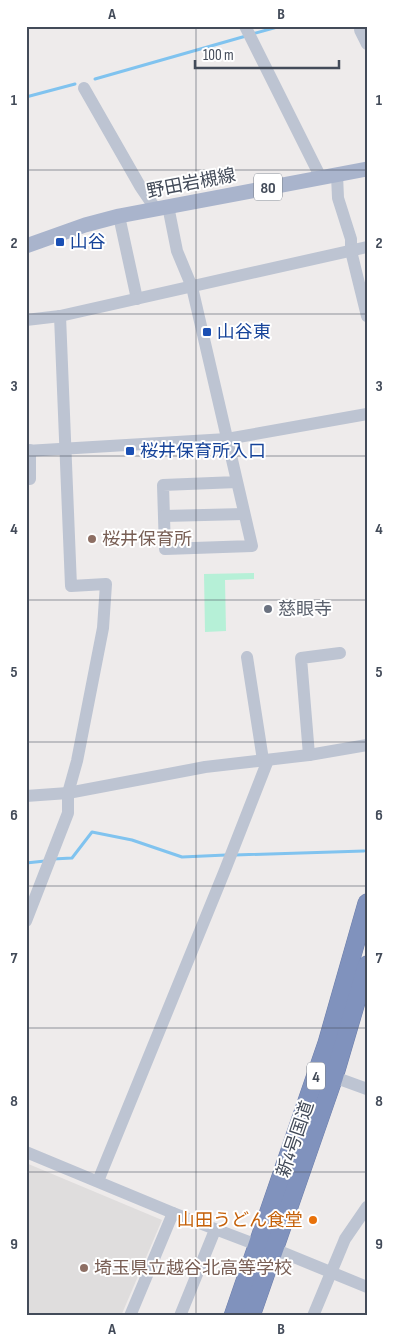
<svg xmlns="http://www.w3.org/2000/svg" width="393" height="1342" viewBox="0 0 393 1342" font-family="'Sofia Sans Condensed','Noto Sans JP',sans-serif">
<style>
.education{fill:#dfdddd}
.green{fill:#b6f0d7}
.lines{fill:none;stroke-linecap:round;stroke-linejoin:round}
.stream{stroke:#80c3ef;stroke-width:3}
.highway-casing{stroke:#6b7da9;stroke-width:19}
.minor{stroke:#bdc4d2;stroke-width:12}
.major{stroke:#a9b4cc;stroke-width:15}
.highway{stroke:#8092bd;stroke-width:18}
.grid{fill:none;stroke:#434b59;stroke-width:1;stroke-opacity:0.55}
.transit-dot{fill:#1a4fb4;stroke:#fff;stroke-width:2}
.education-dot{fill:#8d6e63;stroke:#fff;stroke-width:2}
.worship-dot{fill:#6b7280;stroke:#fff;stroke-width:2}
.food-dot{fill:#e8710a;stroke:#fff;stroke-width:2}
.labels{text-anchor:middle;stroke-width:4;stroke-linejoin:round;paint-order:stroke}
.shield{fill:#fff;stroke:#7b818b;stroke-width:1}
.shield-label{font-size:16px;font-weight:bold;fill:#434b59}
.street-label{font-size:18px;fill:#434b59;stroke:#fff}
.transit-label{font-size:18px;fill:#164399;stroke:#fff;text-anchor:start}
.education-label{font-size:18px;fill:#785e54;stroke:#fff;text-anchor:start}
.worship-label{font-size:18px;fill:#5b616d;stroke:#fff;text-anchor:start}
.food-label{font-size:18px;fill:#c56008;stroke:#fff;text-anchor:end}
.neatline{fill:none;stroke:#434b59;stroke-width:2}
.grid-label{font-size:16px;text-anchor:middle;font-weight:bold;fill:#434b59}
</style>
<rect width="100%" height="100%" fill="#eeebeb"/>
<polygon class="education" points="26,1163 162,1220 121,1316 26,1316"/>
<polygon class="green" points="254,573 254,579 225,580 226,631 205,632 204,574"/>
<g class="lines">
<g class="stream">
<polyline points="252,34 281,26"/>
<polyline points="95,79 246,36"/>
<polyline points="26,97 75,84"/>
<polyline points="235,855 364,851"/>
<polyline points="53,859 72,858 92,832 132,840 182,857 226,855"/>
<polyline points="26,863 45,861"/>
</g>
<g class="highway-casing">
<g id="highway">
<polyline points="233,1316 327,1043 367,903"/>
<polyline points="251,1316 334,1077 367,965"/>
</g>
</g>
<g class="minor">
<polyline points="245,26 321,178"/>
<polyline points="360,30 367,44"/>
<polyline points="84,88 140,186 155,208"/>
<polyline points="337,175 338,198 351,239 351,251 367,316"/>
<polyline points="168,206 177,251 192,287 252,546 165,549 163,485 237,482"/>
<polyline points="119,216 137,299"/>
<polyline points="26,320 60,316 367,247"/>
<polyline points="26,451 227,439 367,414"/>
<polyline points="26,479 30,479 30,450"/>
<polyline points="164,516 244,514"/>
<polyline points="247,657 263,760"/>
<polyline points="309,755 301,658 340,653"/>
<polyline points="26,796 68,793 205,767 309,755 367,745"/>
<polyline points="26,921 68,813 68,793 77,761 103,628 106,584 71,586 60,316"/>
<polyline points="334,1077 367,1089"/>
<polyline points="26,1152 173,1213 257,1245 284,1253 367,1287"/>
<polyline points="98,1181 225,870 268,760"/>
<polyline points="130,1316 173,1213"/>
<polyline points="180,1316 215,1230"/>
<polyline points="313,1316 345,1239 367,1207"/>
</g>
<polyline class="major" points="26,246 85,225 119,216 367,169"/>
<use href="#highway" class="highway"/>
</g>
<path class="grid" d="M196,26v1290M26,170h341M26,314h341M26,456h341M26,600h341M26,742h341M26,886h341M26,1028h341M26,1172h341"/>
<g class="transit-dot">
<rect x="55" y="237" width="10" height="10" rx="2.5"/>
<rect x="202" y="327" width="10" height="10" rx="2.5"/>
<rect x="125" y="446" width="10" height="10" rx="2.5"/>
</g>
<g class="education-dot">
<circle cx="92" cy="539" r="5"/>
<circle cx="84" cy="1268" r="5"/>
</g>
<circle class="worship-dot" cx="268" cy="609" r="5"/>
<circle class="food-dot" cx="313" cy="1220" r="5"/>
<g class="labels">
<g class="shield">
<rect x="254" y="173.5" width="28" height="27" rx="4"/>
<rect x="307" y="1062.5" width="18" height="27" rx="4"/>
</g>
<g class="shield-label">
<text x="268" y="193">80</text>
<text x="316" y="1082">4</text>
</g>
<g class="street-label">
<text transform="translate(191 183) rotate(-11)" y="6">野田岩槻線</text>
<text transform="translate(295 1139) rotate(-71)" y="6">新4号国道</text>
</g>
<g class="transit-label">
<text x="70" y="248">山谷</text>
<text x="217" y="338">山谷東</text>
<text x="140" y="457">桜井保育所入口</text>
</g>
<g class="education-label">
<text x="102" y="545">桜井保育所</text>
<text x="94" y="1274">埼玉県立越谷北高等学校</text>
</g>
<g class="worship-label">
<text x="278" y="615">慈眼寺</text>
</g>
<g class="food-label">
<text x="303" y="1226">山田うどん食堂</text>
</g>
</g>
<rect width="393" height="1342" fill="none" stroke="#ffffff" stroke-width="55"/>
<path d="M195 60v8h144v-8" fill="none" stroke="#434b59" stroke-width="2.5"/>
<text x="203" y="60" font-size="15" fill="#434b59" stroke="#ffffff" stroke-width="4" paint-order="stroke">100 m</text>
<rect x="28" y="28" width="338" height="1286" class="neatline"/>
<g class="grid-label">
<text x="112" y="19">A</text>
<text x="281" y="19">B</text>
<text x="14" y="105">1</text>
<text x="379" y="105">1</text>
<text x="14" y="248">2</text>
<text x="379" y="248">2</text>
<text x="14" y="391">3</text>
<text x="379" y="391">3</text>
<text x="14" y="534">4</text>
<text x="379" y="534">4</text>
<text x="14" y="677">5</text>
<text x="379" y="677">5</text>
<text x="14" y="820">6</text>
<text x="379" y="820">6</text>
<text x="14" y="963">7</text>
<text x="379" y="963">7</text>
<text x="14" y="1106">8</text>
<text x="379" y="1106">8</text>
<text x="14" y="1249">9</text>
<text x="379" y="1249">9</text>
<text x="112" y="1334">A</text>
<text x="281" y="1334">B</text>
</g>
</svg>
